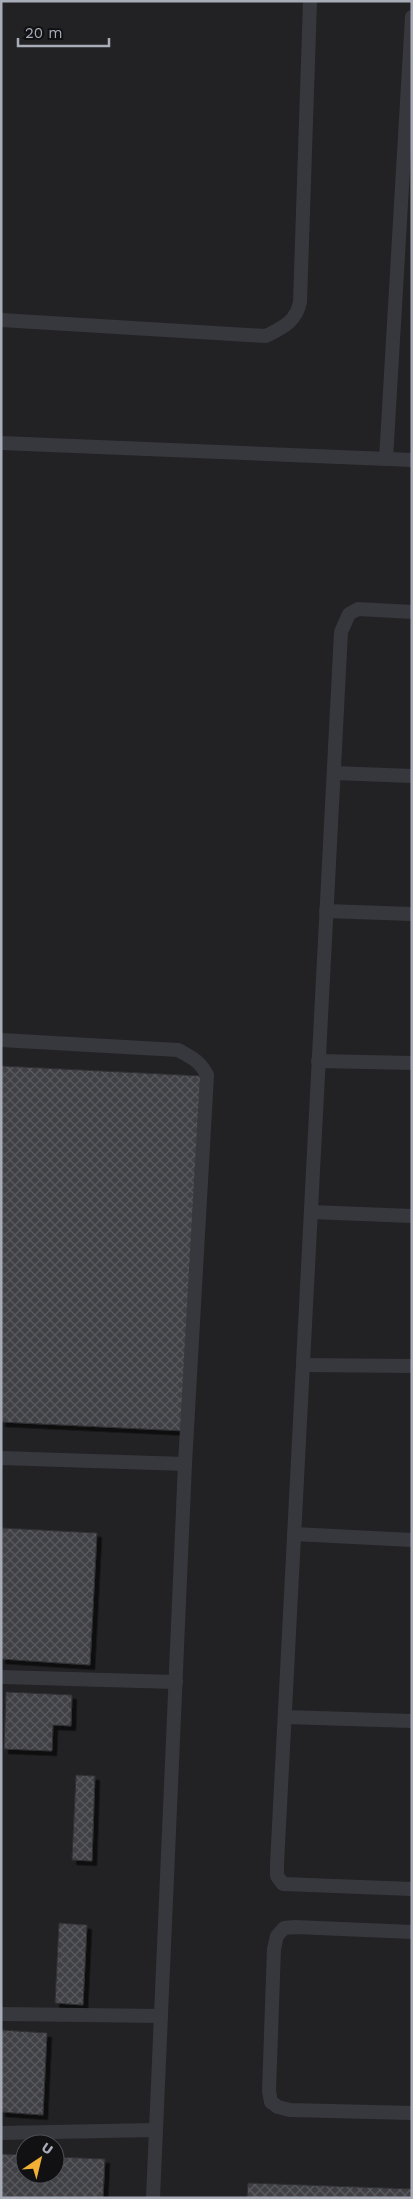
<svg xmlns="http://www.w3.org/2000/svg" width="413" height="2199" viewBox="0 0 413 2199" font-family="'Work Sans',sans-serif">
<style>
.built{fill:#222225;fill-rule:evenodd}
.building{fill:url(#building-cross-hatch);stroke:#303034;filter:url(#shadow)}
.lines{fill:none;stroke-linecap:round;stroke-linejoin:round}
.service{stroke:#37383d;stroke-width:14}
</style>
<defs>
<pattern id="building-cross-hatch" width="8" height="8" patternUnits="userSpaceOnUse" patternTransform="scale(1.25)"><rect width="8" height="8" fill="#404145"/><path d="M0 0l8 8M0 8l8-8" fill="none" stroke="#595a5e"/></pattern>
<filter id="shadow"><feDropShadow dx="4.5" dy="4.5" stdDeviation="0" flood-color="#0009"/></filter>
</defs>
<rect width="100%" height="100%" fill="#161618"/>
<path class="built" d="M1,1h411v2197h-411zM25,2144h30v30h-30z"/>
<g class="building">
<polygon points="1,1066 202,1076 185,1431 1,1422"/>
<polygon points="2,1528 97,1533 90,1665 1,1659"/>
<polygon points="6,1692 72,1695 71,1726 53,1725 52,1751 4,1749"/>
<polygon points="76,1775 95,1776 92,1861 72,1860"/>
<polygon points="59,1923 87,1925 83,2005 55,2003"/>
<polygon points="1,2030 47,2033 43,2115 1,2112"/>
<polygon points="1,2154 25,2155 25,2174 55,2174 55,2157 105,2159 103,2198 1,2198"/>
<polygon points="248,2183 412,2189 412,2198 247,2198"/>
</g>
<g class="lines">
<g class="service">
<path d="M1,320l265,16c17,-9 30,-14 34,-34l10,-301"/>
<polyline points="1,443 412,460"/>
<polyline points="386,459 412,17"/>
<polyline points="412,612 358,609 349,614 341,632 277,1864 277,1876 283,1884 412,1889"/>
<polyline points="334,773 412,776"/>
<polyline points="326,911 412,914"/>
<path d="M1,1040l177,10c13,7 22,11 29,25l-22,389 -32,734"/>
<polyline points="318,1061 412,1063"/>
<polyline points="311,1212 412,1216"/>
<polyline points="303,1365 412,1366"/>
<polyline points="1,1458 185,1464"/>
<polyline points="294,1534 412,1540"/>
<polyline points="1,1677 176,1682"/>
<polyline points="285,1717 412,1721"/>
<polyline points="412,1932 295,1927 284,1928 277,1936 274,1949 269,2091 271,2102 278,2107 290,2110 412,2113"/>
<polyline points="1,2014 161,2016"/>
<polyline points="1,2133 156,2130"/>
</g>
</g>
<rect width="413" height="2199" fill="none" stroke="#a8adb8" stroke-width="5"/>
<g transform="translate(40 2159) rotate(35)"><circle r="24" fill="#111113" stroke="#4d4f55"/>
<path d="M0-4L9 19L0 12L-9 19Z" fill="#f2b134"/>
<text y="-8" font-size="14" font-weight="bold" text-anchor="middle" fill="#a8adb8">U</text>
</g>
<path d="M18 38v8h91v-8" fill="none" stroke="#a8adb8" stroke-width="2.5"/>
<text x="25" y="38" font-size="15" fill="#a8adb8" stroke="#111113" stroke-width="4" paint-order="stroke">20 m</text>
</svg>
